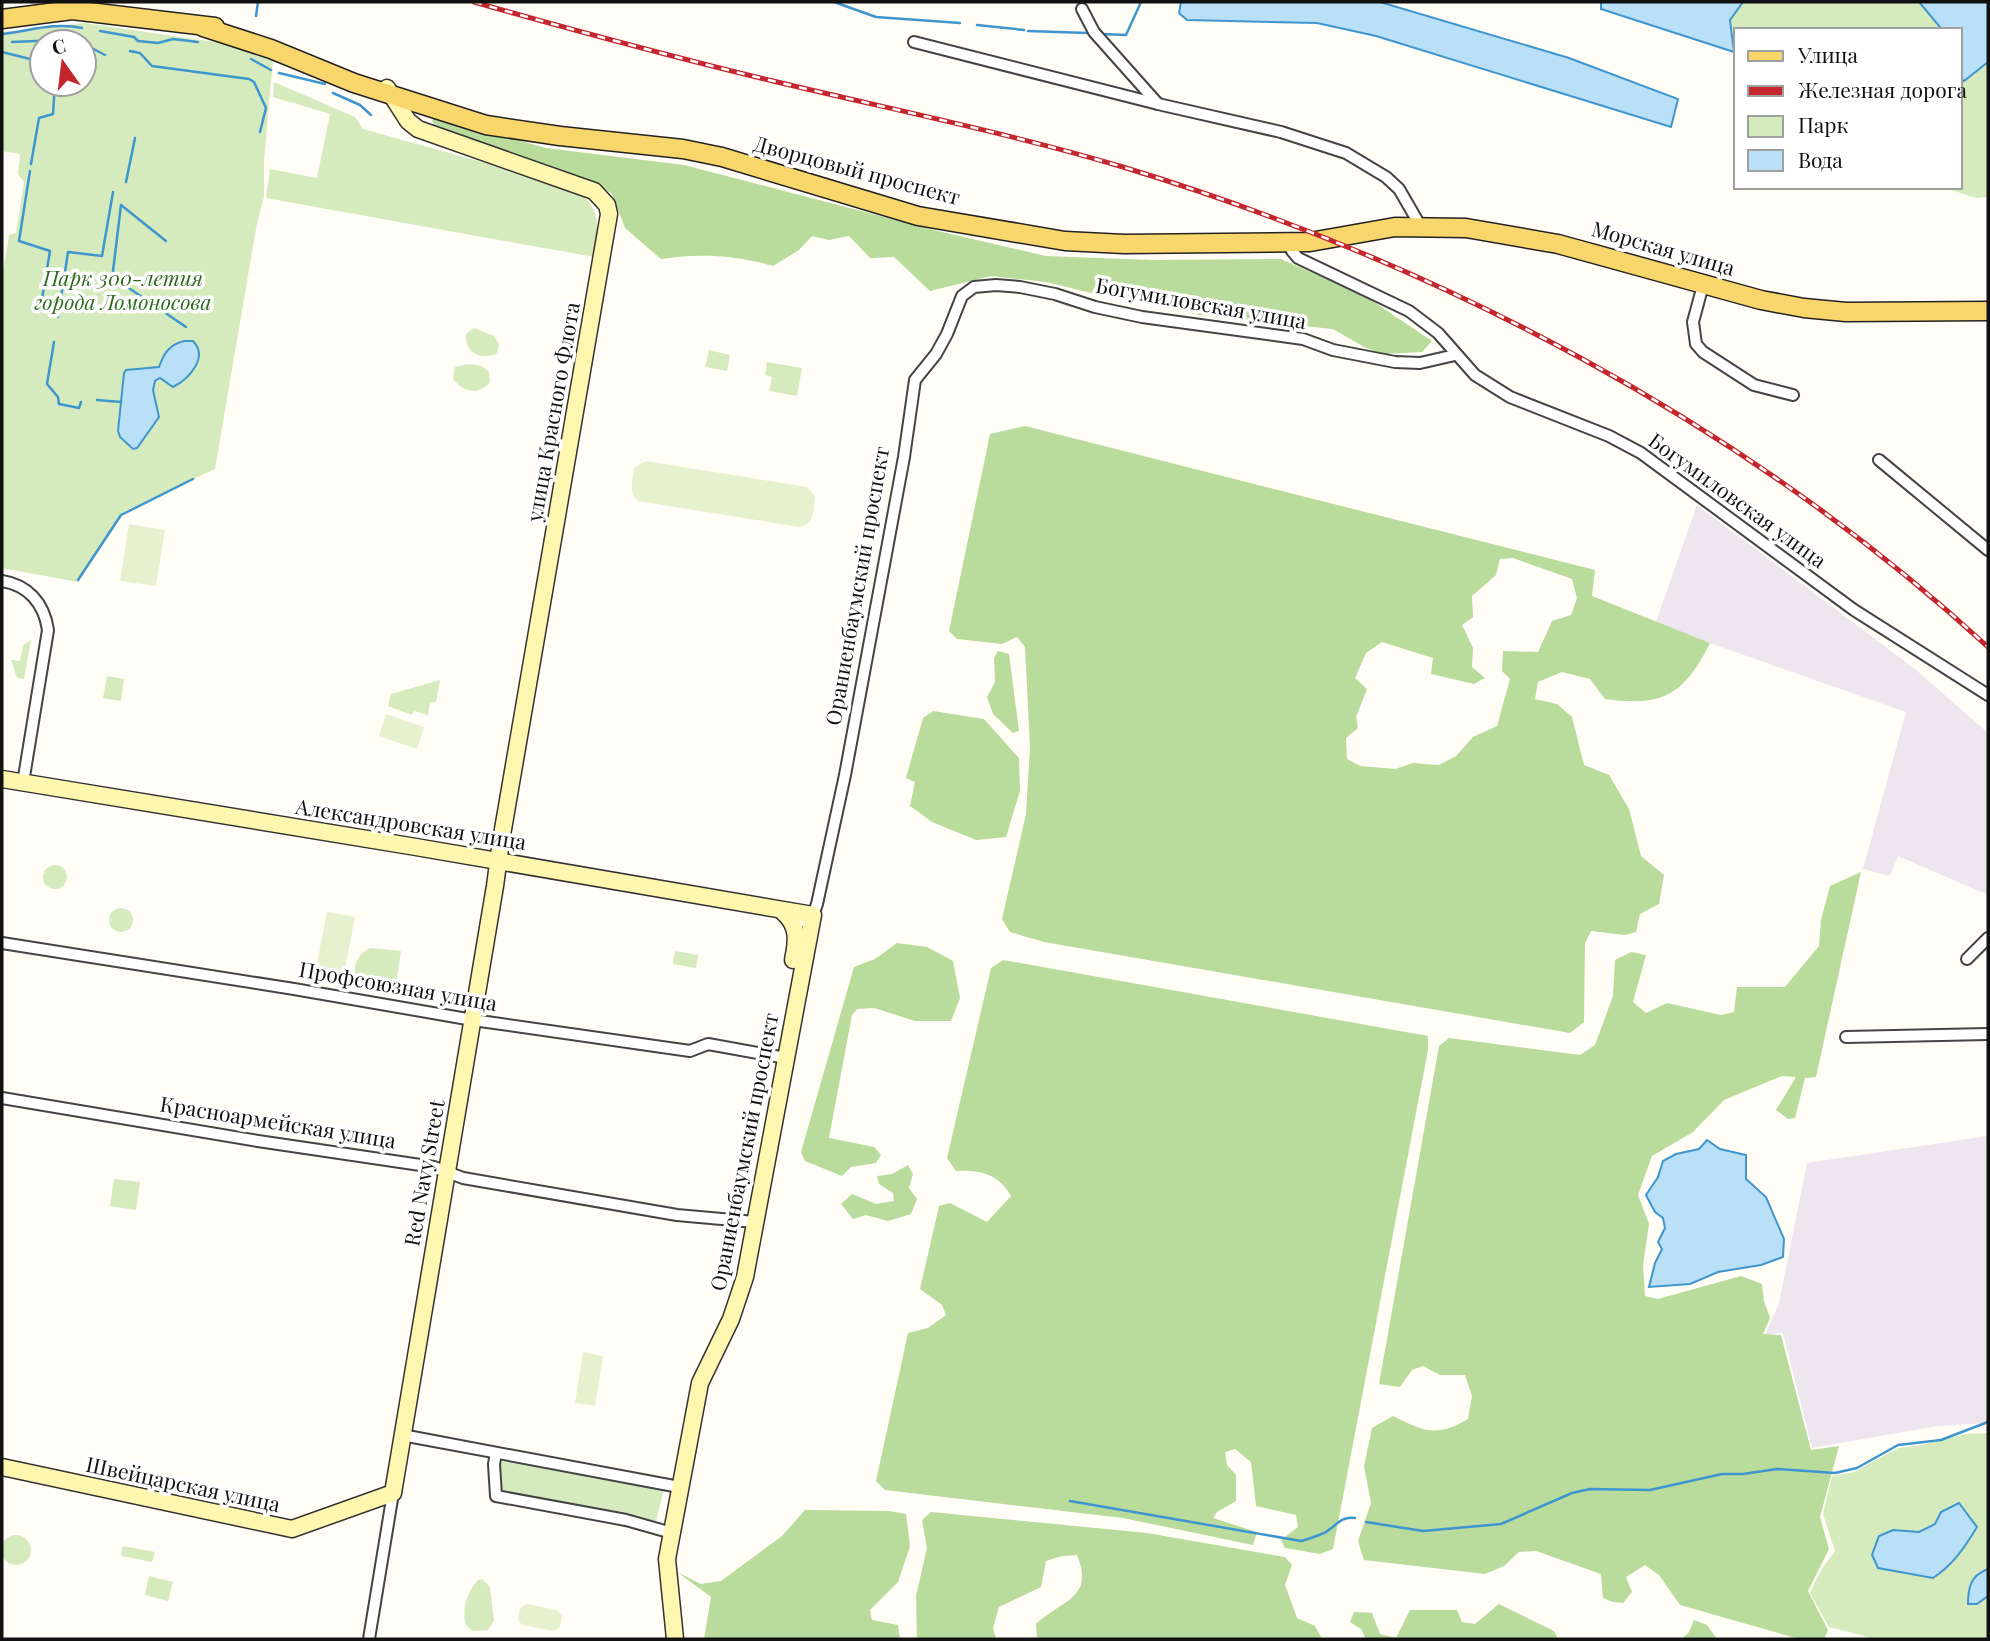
<svg xmlns="http://www.w3.org/2000/svg" width="1990" height="1641" viewBox="0 0 1990 1641" font-family="'Playfair Display',serif">
<style>
.industrial{fill:#eee6ef}
.green{fill:#d5ebbd;fill-rule:evenodd}
.forest{fill:#b9dc9c;fill-rule:evenodd}
.pitch{fill:#e6f2cf}
.water{fill:#b9e0f7;stroke:#3f96cf;stroke-width:2}
.lines{fill:none;stroke-linecap:round;stroke-linejoin:round}
.stream{stroke:#3f96cf;stroke-width:2.5}
.street-casing{stroke:#444;stroke-width:14}
.secondary-casing{stroke:#333;stroke-width:19}
.primary-casing{stroke:#222;stroke-width:21}
.street{stroke:#fff;stroke-width:10}
.secondary{stroke:#fff6b0;stroke-width:16}
.primary{stroke:#f9d66b;stroke-width:18}
.rail-casing{stroke:#c4262e;stroke-width:5}
.rail{stroke:#fff;stroke-width:2.5;stroke-dasharray:8;stroke-linecap:butt}
.labels{text-anchor:middle;stroke-width:7;stroke-linejoin:round;paint-order:stroke}
.street-label{font-size:21px;fill:#111;stroke:#fff}
.park-label{font-size:21px;font-style:italic;fill:#2f6b1f;stroke:#fff}
</style>
<rect width="100%" height="100%" fill="#fffdf5"/>
<g class="industrial">
<polygon points="1697,505 1915,669 1988,733 1988,895 1898,856 1890,876 1863,869 1906,712 1710,643 1656,622"/>
<polygon points="1988,1136 1988,1423 1937,1426 1812,1448 1783,1333 1765,1335 1779,1303 1807,1163"/>
</g>
<g class="green">
<polygon points="1743,2 1919,2 1940,27 1938,30 1736,30 1736,71 1730,20"/>
<path d="M84,23l138,20 51,16 -9,102v36l-7,26 -42,246 -90,42 -47,71 -76,-14v-290l7,-43 7,-2 8,-51 -6,-8 2,-20 -18,-3v-119zM42,42h42v42h-42z"/>
<polygon points="1988,62 1988,197 1976,198 1942,187 1960,187 1960,76 1965,81"/>
<path d="M274,82l81,35 8,12 206,57c33,20 30,36 25,71l-328,-59 4,-29 47,9 13,-64 -57,-17z"/>
<path d="M474,328l20,8 5,8 -2,9c-15,8 -33,0 -31,-19z"/>
<polygon points="709,350 730,355 727,371 705,367"/>
<polygon points="767,362 802,368 797,396 769,391 772,377 765,375"/>
<path d="M469,364l13,2 7,6 1,10c-11,14 -27,10 -37,-3l2,-12z"/>
<polygon points="31,640 24,679 17,678 11,660 20,661 23,645"/>
<polygon points="107,676 124,679 121,701 103,698"/>
<polygon points="440,680 436,702 430,702 428,715 414,711 412,715 388,706 391,694"/>
<circle cx="55" cy="877" r="12"/>
<circle cx="121" cy="920" r="12"/>
<path d="M370,948l31,3 -6,39c-10,-2 -21,-2 -30,-6 -18,-9 -9,-30 5,-36z"/>
<polygon points="675,951 698,955 696,968 673,964"/>
<polygon points="114,1179 140,1182 136,1210 110,1206"/>
<path d="M1988,1433v136l-11,4v31l11,-8v43h-112l-47,-12 -19,-34 11,-23 14,-19 -12,-37 9,-38 22,-4 44,-24 19,-2 49,-12zM1941,1512l36,15 -16,26 -16,17 -52,-40c23,2 37,5 48,-18z"/>
<polygon points="500,1461 664,1489 655,1525 502,1493"/>
<circle cx="16" cy="1550" r="15"/>
<polygon points="123,1546 155,1552 152,1562 121,1556"/>
<polygon points="149,1576 173,1582 168,1601 145,1595"/>
<path d="M482,1579l8,8 4,34 -6,9 -16,1 -6,-6c-5,-15 1,-33 12,-45z"/>
</g>
<g class="forest">
<path d="M434,117l112,31 138,17 258,67 104,24 107,4 128,-1 84,37 67,45 -10,11 -39,2 -19,-7 -31,-18 -134,-14 -53,-13 -55,-9 -45,-11 -55,-6 -61,15 -36,-34 -24,1 -21,-22 -20,4 -17,-4 -13,14 -26,16c-38,-11 -73,-13 -112,-7l-36,-31 -13,-34 -17,-12 -133,-44 -28,-14 -2,-3z"/>
<path d="M1025,426l570,144 -3,26 118,47c-26,52 -47,64 -105,56l-15,-20 -28,-7 -24,10 -3,17 22,5 15,13 12,48 25,10 20,34 12,47 23,19 -5,29 -19,10 -4,18 -11,3 -34,-4 -6,12 -1,79 -14,11 -526,-91 -34,-10 -8,-13 24,-105 4,-67 -5,-100 -8,-10 -15,7 -45,-5 -8,-8 41,-197zM1513,558l59,21 5,19 -6,17 -19,6 -14,31 -35,-1 -1,20 8,8 -13,47 -24,11 -17,19 -17,9 -26,-2 -18,6 -35,-3 -13,-7 -1,-21 12,-10 -2,-11 11,-28 -12,-11 11,-25 16,-11 51,16 -2,16 43,10 11,-6 -13,-11 1,-19 -11,-23 11,-8 -1,-21 24,-21 4,-16z"/>
<polygon points="998,651 1009,654 1019,731 1013,733 993,714 987,697 995,682 994,658"/>
<polygon points="933,711 984,719 1019,758 1020,791 1006,837 976,840 932,822 910,806 915,782 906,778 923,718"/>
<path d="M1861,872l-45,205 -11,1 -10,40 -7,1 -12,-9 20,-33 -14,-1 -58,24 -31,32 -41,24 -14,39 11,29 -6,41 2,31 13,3 83,-23 21,8 2,17 6,17 -7,16 18,1 30,115 28,-4 -19,71 9,32 -21,42 20,39 -4,9h-25l-119,-34 -21,-30 -14,-10 -19,12 6,15 -9,11 -10,-1 -10,-4 -2,-24 -65,-23 -17,1 -15,14 -19,8 -121,-14 -6,-19 13,-38 -7,-37 8,-38 21,-12c30,15 43,22 75,3l4,-23 -7,-21h-25l-17,-9 -11,4 -12,17 -21,-3 60,-338 10,-8 131,17 15,-10 18,-49 2,-36 16,-8 15,3 -13,47 13,11 21,-10 54,12 13,-3 3,-25h48l34,-41 2,-26 9,-34z"/>
<polygon points="897,943 927,947 953,961 960,998 951,1021 915,1021 874,1008 857,1009 852,1015 829,1138 874,1147 881,1155 876,1163 851,1167 842,1176 805,1161 801,1152 854,967 875,959"/>
<path d="M1003,960l425,76v14l-95,499 -13,5 -35,-6 -4,-8 17,-13 -2,-12 -40,-9 -5,-44 -16,-13 -10,3 2,13 9,10v26l-19,11 -4,6 44,14 -4,13 -130,-27 -238,-28 -9,-9 32,-148 20,-5 18,-13 -4,-10 -22,-16 19,-83 11,-3 37,19 24,-26c-12,-22 -31,-26 -55,-25l-9,-13 44,-190z"/>
<polygon points="908,1165 913,1174 909,1188 917,1199 911,1214 888,1221 866,1215 853,1219 841,1204 852,1194 876,1204 894,1201 893,1193 879,1184 877,1176 892,1174"/>
<polygon points="805,1510 889,1511 906,1514 910,1546 898,1582 870,1610 872,1620 898,1625 900,1639 704,1639 711,1597 677,1572 701,1584 721,1581 782,1536"/>
<path d="M931,1512l216,21 138,24 7,8 -7,20 12,33 18,8 7,13h-285l-1,-15c26,-24 59,-26 41,-69l-15,1 -16,5 -5,26 -42,20 -6,21 3,11h-79l-1,-43 11,-48 -5,-28z"/>
<polygon points="1499,1604 1554,1631 1558,1639 1366,1639 1361,1629 1350,1622 1354,1612 1372,1613 1380,1634 1396,1638 1410,1610 1457,1610 1462,1622 1475,1624"/>
<polygon points="1694,1620 1707,1625 1717,1639 1682,1639 1689,1632"/>
</g>
<g class="pitch">
<path d="M646,461l161,26 8,9c-2,13 0,28 -15,31l-162,-26c-10,-8 -5,-21 -4,-33z"/>
<polygon points="129,524 165,530 156,586 120,581"/>
<polygon points="386,714 424,727 417,749 379,736"/>
<polygon points="327,912 355,917 344,974 316,968"/>
<polygon points="583,1352 603,1356 595,1406 575,1403"/>
<polygon points="527,1604 557,1610 562,1616 560,1627 554,1631 522,1625 518,1619 520,1608"/>
</g>
<g class="water">
<polygon points="1181,2 1380,2 1569,58 1678,99 1671,127 1376,36 1317,23 1187,20 1179,13"/>
<polygon points="1601,2 1743,2 1730,20 1734,52 1601,9"/>
<polygon points="1919,2 1988,2 1988,62 1964,81 1960,76 1960,30 1938,30 1940,27"/>
<path d="M184,341h9c16,16 -4,38 -20,46l-13,-9 -5,3 -2,9 6,27 -22,31 -4,1 -13,-12 -2,-6 6,-58 2,-3 33,-3c5,-14 10,-22 25,-26z"/>
<polygon points="1707,1140 1720,1149 1746,1155 1746,1179 1766,1197 1784,1239 1783,1257 1761,1265 1718,1272 1690,1284 1649,1287 1655,1263 1662,1249 1658,1242 1665,1228 1663,1218 1655,1212 1646,1195 1658,1177 1663,1161 1676,1154 1699,1149"/>
<path d="M1959,1503l18,24c-12,20 -24,38 -44,51l-55,-10 -6,-13 7,-19 14,-6 26,2 16,-8 6,-12z"/>
<path d="M1988,1569v27l-11,8h-9c0,-17 3,-29 20,-35z"/>
</g>
<g class="lines">
<g class="stream">
<polyline points="834,2 876,17 960,23"/>
<polyline points="256,16 258,2"/>
<polyline points="977,25 1024,30"/>
<polyline points="100,31 134,37 138,41 158,43 173,39 198,42"/>
<polyline points="1028,31 1088,33"/>
<path d="M2,34c27,-3 53,-12 80,-6"/>
<polyline points="1102,34 1126,35 1141,2"/>
<polyline points="12,42 60,40 75,42"/>
<polyline points="84,44 105,55"/>
<polyline points="130,51 140,53 152,66 249,79 254,82 266,108 260,132"/>
<polyline points="2,52 42,62"/>
<polyline points="251,59 271,70"/>
<polyline points="279,73 325,84"/>
<polyline points="333,93 360,105 371,115"/>
<polyline points="31,164 39,118 53,114 55,84"/>
<polyline points="30,171 19,241 50,251 40,311"/>
<polyline points="126,182 135,138"/>
<polyline points="121,205 166,241"/>
<polyline points="115,273 113,271 121,205"/>
<polyline points="120,282 186,327"/>
<polyline points="58,317 68,252 102,256 113,192"/>
<polyline points="54,342 47,384 58,397 59,404 79,408 81,402"/>
<polyline points="97,400 121,402"/>
<polyline points="78,580 121,515 193,479"/>
<path d="M1070,1501l231,40c8,-2 16,-5 23,-8 12,-6 15,-17 31,-15"/>
<polyline points="1366,1522 1423,1531 1501,1524 1572,1493 1590,1489 1650,1490 1722,1474 1743,1474 1777,1469 1835,1473 1857,1468 1898,1445 1941,1440 1988,1422"/>
</g>
<g class="street-casing">
<g id="street">
<polyline points="1082,9 1094,32 1158,104"/>
<polyline points="914,42 1158,104 1281,132 1346,153 1386,177 1399,189 1421,227"/>
<polyline points="1289,243 1292,251 1298,258 1409,311 1438,333 1475,375 1510,397 1609,436 1641,453 1854,610 1988,695"/>
<polyline points="1703,285 1693,322 1696,344 1703,352 1754,385 1793,395"/>
<polyline points="1879,460 1988,550"/>
<path d="M2,581c26,4 42,22 46,49l-25,153"/>
<polyline points="794,925 813,915 817,904 845,775 904,457 915,380 936,354 947,334 962,296 974,287 996,285 1020,287 1055,294 1095,307 1142,317 1303,339 1333,350 1395,362 1420,363 1455,355"/>
<polyline points="2,943 294,989 473,1020 690,1051 708,1044 786,1058"/>
<polyline points="1967,959 1988,938"/>
<polyline points="1846,1037 1988,1034"/>
<polyline points="2,1098 258,1141 434,1167 463,1178 677,1215 755,1222"/>
<polyline points="402,1435 674,1486"/>
<polyline points="496,1453 494,1464 496,1496 626,1520 672,1533"/>
<polyline points="369,1639 393,1493"/>
</g>
</g>
<g class="secondary-casing">
<g id="secondary">
<polyline points="2,779 416,847 813,915 745,1277 731,1319 700,1383 667,1559 675,1639"/>
<path d="M783,912c16,14 14,29 10,48"/>
<polyline points="2,1467 292,1529 393,1493 495,886 501,841 609,214 607,205 594,191 418,129 408,121 387,88"/>
</g>
</g>
<g class="primary-casing">
<g id="primary">
<polyline points="2,19 72,10 215,27"/>
<polyline points="203,27 271,49 354,83 486,125 560,136 683,149 722,157 918,216 1065,241 1124,244 1310,242 1395,227 1466,228 1558,244 1761,300 1804,308 1846,312 1988,311"/>
</g>
</g>
<use href="#street" class="street"/>
<use href="#secondary" class="secondary"/>
<use href="#primary" class="primary"/>
<g class="rail-casing">
<path id="rail" d="M474,2c99,28 199,55 299,79 117,28 235,52 350,86 316,96 621,256 865,480"/>
</g>
<use href="#rail" class="rail"/>
</g>
<g class="labels">
<g class="street-label">
<text transform="translate(857 171) rotate(15)" y="7">Дворцовый проспект</text>
<text transform="translate(1663 249) rotate(16)" y="7">Морская улица</text>
<text transform="translate(1201 304) rotate(10)" y="7">Богумиловская улица</text>
<text transform="translate(554 412) rotate(-80)" y="7">улица Красного Флота</text>
<text transform="translate(1737 501) rotate(36)" y="7">Богумиловская улица</text>
<text transform="translate(858 586) rotate(-80)" y="7">Ораниенбаумский проспект</text>
<text transform="translate(411 825) rotate(9)" y="7">Александровская улица</text>
<text transform="translate(398 987) rotate(10)" y="7">Профсоюзная улица</text>
<text transform="translate(278 1123) rotate(9)" y="7">Красноармейская улица</text>
<text transform="translate(745 1152) rotate(-79)" y="7">Ораниенбаумский проспект</text>
<text transform="translate(425 1173) rotate(-80)" y="7">Red Navy Street</text>
<text transform="translate(183 1485) rotate(12)" y="7">Швейцарская улица</text>
</g>
<g class="park-label">
<text x="123" y="286">Парк 300-летия<tspan x="123" dy="24">города Ломоносова</tspan></text>
</g>
</g>
<rect width="1990" height="1641" fill="none" stroke="#111111" stroke-width="7"/>
<rect x="1734" y="28" width="228" height="161" fill="#ffffff" stroke="#a0a0a0" stroke-width="2"/>
<rect x="1748" y="51" width="35" height="10" fill="#f9d66b" stroke="#a0a0a0" stroke-width="2"/>
<text x="1798" y="63" font-size="21" fill="#111111">Улица</text>
<rect x="1748" y="86" width="35" height="10" fill="#c4262e" stroke="#a0a0a0" stroke-width="2"/>
<text x="1798" y="98" font-size="21" fill="#111111">Железная дорога</text>
<rect x="1748" y="116" width="35" height="21" fill="#d5ebbd" stroke="#a0a0a0" stroke-width="2"/>
<text x="1798" y="133" font-size="21" fill="#111111">Парк</text>
<rect x="1748" y="150" width="35" height="21" fill="#b9e0f7" stroke="#a0a0a0" stroke-width="2"/>
<text x="1798" y="168" font-size="21" fill="#111111">Вода</text>
<g transform="translate(63 63) rotate(346)"><circle r="33" fill="#ffffff" stroke="#a0a0a0" stroke-width="2"/>
<path d="M0-5L12 26L0 18L-12 26Z" fill="#c4262e"/>
<text y="-10" font-size="19" font-weight="bold" text-anchor="middle" fill="#111111">С</text>
</g>
</svg>
